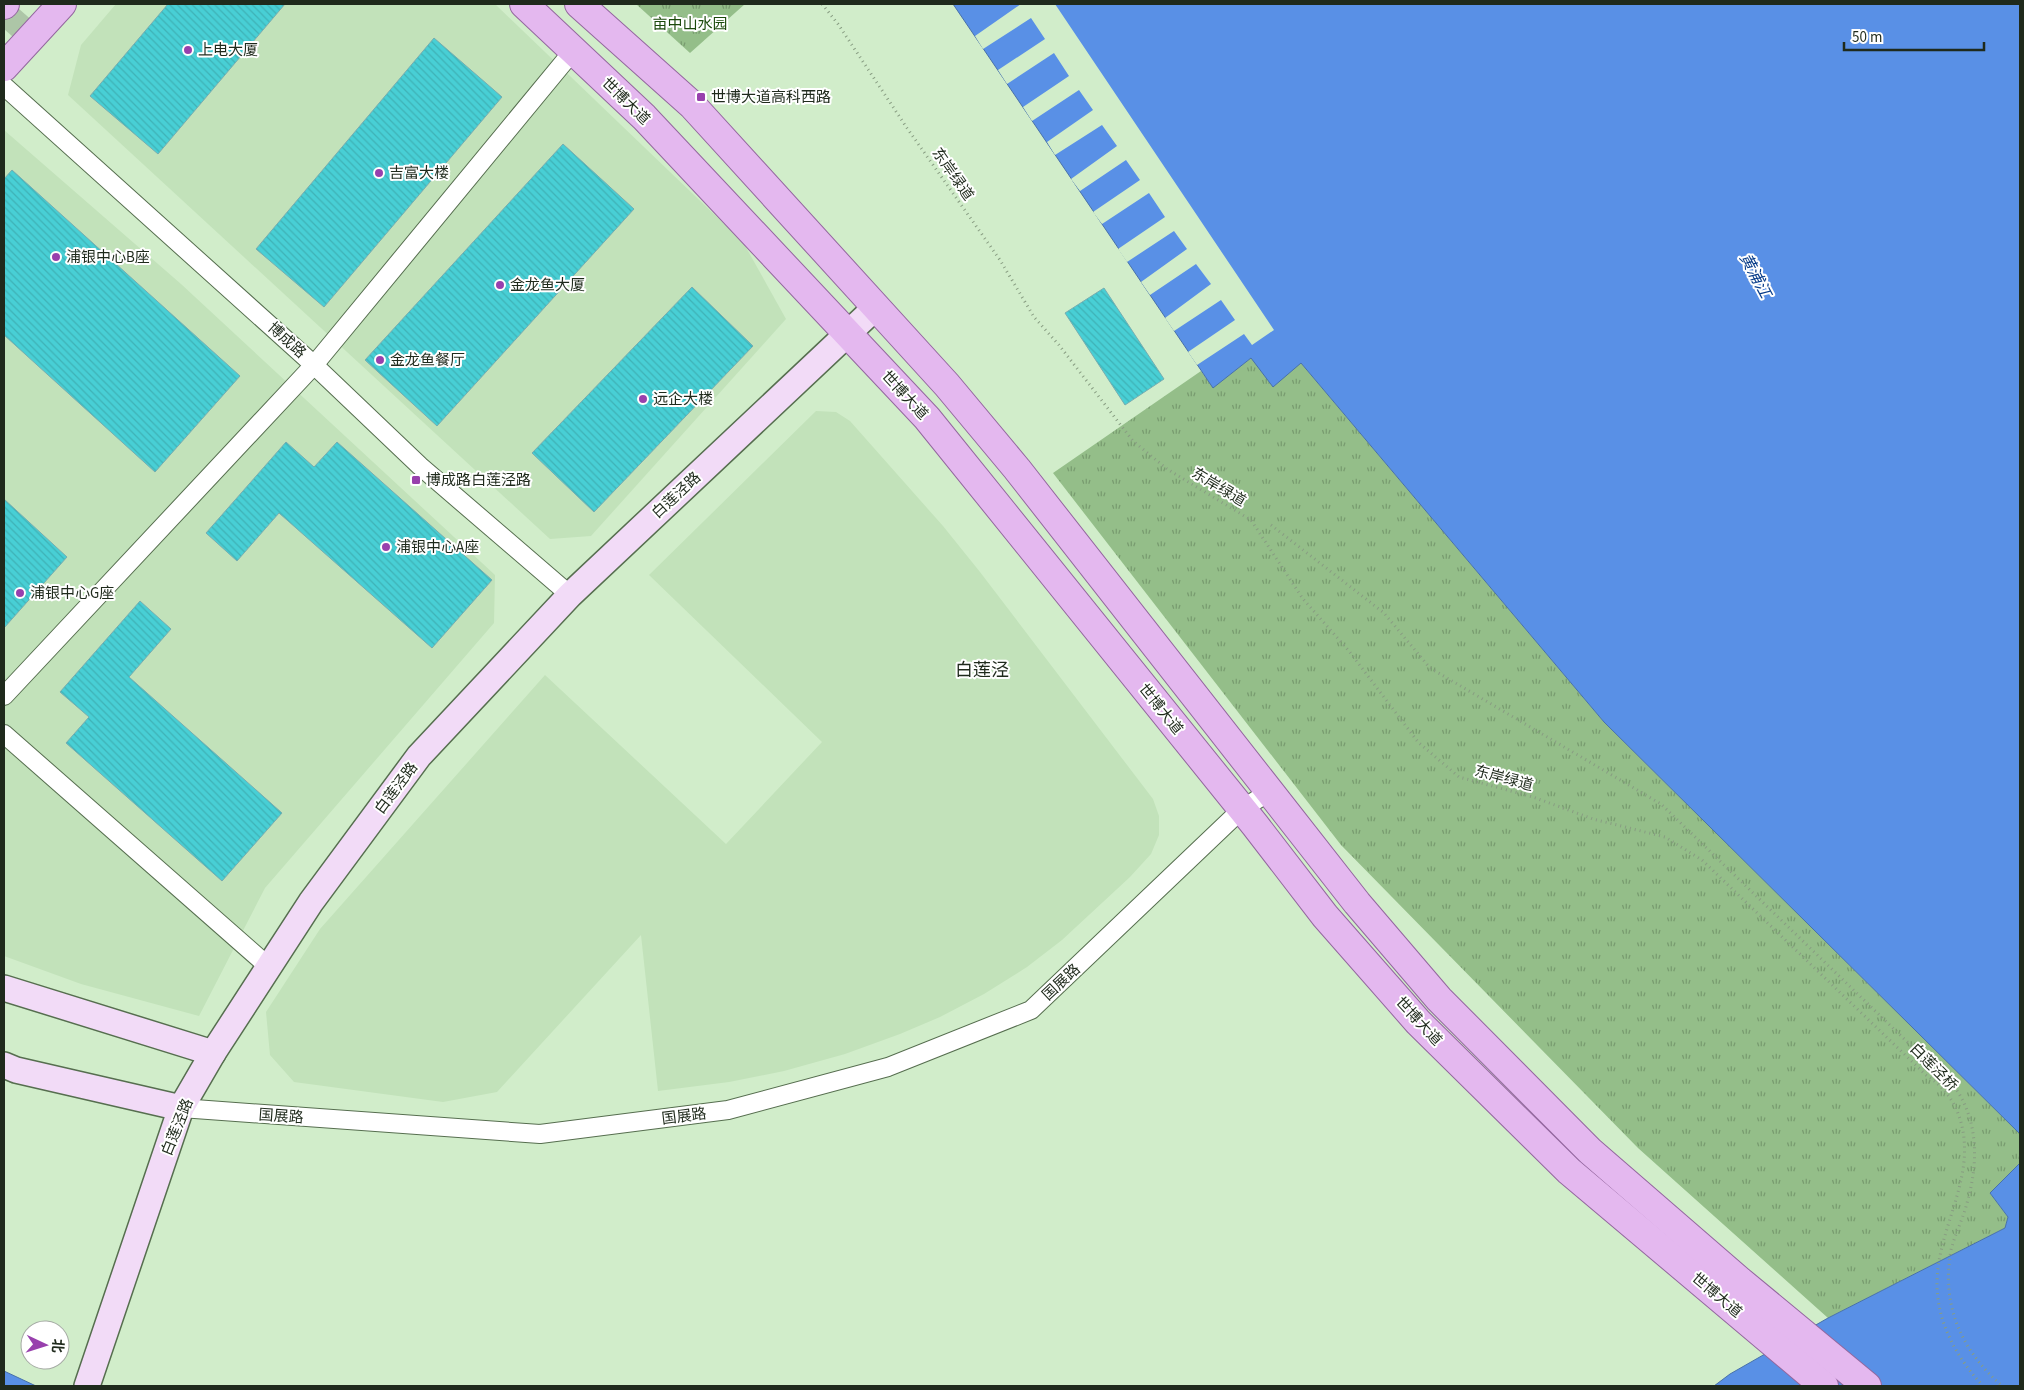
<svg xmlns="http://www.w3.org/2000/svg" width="2024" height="1390" viewBox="0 0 2024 1390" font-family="'Source Sans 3','Noto Sans SC',sans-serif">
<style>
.built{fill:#c2e2ba}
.park{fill:url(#park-tufts)}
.water{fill:#5990e6;stroke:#4871a9}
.pier{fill:#d1edca}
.building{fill:url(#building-back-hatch);stroke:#78adb0}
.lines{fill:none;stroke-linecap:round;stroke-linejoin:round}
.secondary-tunnel{stroke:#adc6a7;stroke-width:25;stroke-dasharray:25 12;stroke-linecap:butt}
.street-casing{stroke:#566e4f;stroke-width:20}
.secondary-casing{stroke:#566e4f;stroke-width:28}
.primary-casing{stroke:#93679e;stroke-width:30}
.path{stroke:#889d82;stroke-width:3;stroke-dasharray:1 4;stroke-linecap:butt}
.street{stroke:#fff;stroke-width:18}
.secondary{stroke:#f2dbf7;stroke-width:25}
.primary{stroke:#e4b8ef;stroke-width:28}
.poi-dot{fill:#9840ad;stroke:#fff;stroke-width:2}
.labels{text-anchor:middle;stroke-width:4;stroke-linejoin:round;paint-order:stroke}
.park-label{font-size:15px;fill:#1b490b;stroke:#fff}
.poi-label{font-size:15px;fill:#1f2a1c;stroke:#fff;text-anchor:start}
.street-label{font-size:15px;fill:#1f2a1c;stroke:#fff}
.water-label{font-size:16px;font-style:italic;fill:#093d8a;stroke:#fff}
.quarter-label{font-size:18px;fill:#1f2a1c;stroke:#fff}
</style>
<defs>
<pattern id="park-tufts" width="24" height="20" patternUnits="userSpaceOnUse" patternTransform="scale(1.25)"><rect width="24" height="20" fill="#94be89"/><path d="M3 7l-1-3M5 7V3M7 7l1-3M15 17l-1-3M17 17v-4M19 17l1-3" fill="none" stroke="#789b6f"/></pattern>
<pattern id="building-back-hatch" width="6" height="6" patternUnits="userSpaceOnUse" patternTransform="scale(1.25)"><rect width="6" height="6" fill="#48cfd5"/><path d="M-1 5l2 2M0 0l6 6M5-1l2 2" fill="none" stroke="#3fb2b6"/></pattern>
</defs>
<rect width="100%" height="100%" fill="#d1edca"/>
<g class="built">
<polygon points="116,4 495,4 743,242 786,319 591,536 550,539 68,95 81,45"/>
<polygon points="4,130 181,284 495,575 494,623 265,888 199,1016 81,984 4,956"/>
<polygon points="816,411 836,412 850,421 943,526 980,572 1153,799 1159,816 1159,835 1151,854 1130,877 1062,940 1027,967 984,994 940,1017 900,1034 845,1054 784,1071 729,1082 658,1091 641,935 497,1092 443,1102 294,1082 270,1055 266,1012 320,929 545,675 726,844 822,742 649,575"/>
</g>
<g class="park">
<polygon points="636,4 745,4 690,53"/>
<polygon points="1251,358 1301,363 1604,722 2020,1134 2020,1163 1990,1193 2008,1217 2005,1228 1828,1318 1638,1148 1341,845 1053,473 1201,371 1213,387"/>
</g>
<g class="water">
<polygon points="953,4 2020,4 2020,1134 1604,722 1301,363 1273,387 1251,358 1213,388"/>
<polygon points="2020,1163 2020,1386 1714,1386 1730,1374 1828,1318 2005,1228 2008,1217 1990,1193"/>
<polygon points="4,1371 36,1386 4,1386"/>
</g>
<polygon class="pier" points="1021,4 1055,4 1274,330 1252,345 1244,334 1197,365 1188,352 1235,320 1221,300 1174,331 1165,318 1211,284 1196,264 1150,295 1141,282 1187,249 1174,231 1127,262 1118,249 1165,217 1149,193 1102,224 1093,212 1140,180 1126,160 1080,191 1071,179 1117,146 1102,125 1055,155 1047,142 1093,110 1079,90 1032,121 1023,107 1069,76 1054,53 1007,84 998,70 1045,39 1031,18 983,49 975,36"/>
<g class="building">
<polygon points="168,4 285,4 158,154 90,96"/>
<polygon points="434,38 502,97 324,307 256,249"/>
<polygon points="563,144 634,209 437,426 365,360"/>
<polygon points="12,170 240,376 155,472 4,335 4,179"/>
<polygon points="692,287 753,346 594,512 532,453"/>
<polygon points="1104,288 1164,379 1125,405 1065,313"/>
<polygon points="286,442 314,467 337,442 492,580 432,648 279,513 237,561 206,533"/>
<polygon points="4,499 67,557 4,628"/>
<polygon points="140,601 171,629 129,677 282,813 222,881 66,743 89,717 60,692"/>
</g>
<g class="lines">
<polyline class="secondary-tunnel" points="4,29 26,4"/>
<g class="street-casing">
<g id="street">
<polyline points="4,86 314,365 420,466 570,595"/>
<polyline points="4,696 314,365 573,51"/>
<polyline points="4,734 269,967"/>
<polyline points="181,1108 540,1134 728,1110 888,1067 1031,1010 1242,809 1269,792"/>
</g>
</g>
<g class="secondary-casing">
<g id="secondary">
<polyline points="4,988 213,1053"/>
<polyline points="4,1065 16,1070 181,1108"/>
<polyline points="87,1386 181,1108 213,1053 311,902 419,756 570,595 876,307"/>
</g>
</g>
<g class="primary-casing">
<g id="primary">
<polyline points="524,4 644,117 927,418 1255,825 1325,916 1418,1022 1569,1171 1824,1386"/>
<polyline points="579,4 692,105 947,385 1017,469 1357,903 1439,999 1590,1151 1740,1281 1867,1386"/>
<polyline points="4,5 5,4"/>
<polyline points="4,67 62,4"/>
</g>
</g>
<g class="path">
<path d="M822,4l16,20 69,104 93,132 34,57 25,28 74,96 34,28 84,51 52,79 46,52 69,91 41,35 74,20 60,22 72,18 37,23 224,215c17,11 28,25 34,44 18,58 -23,108 -23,165 0,39 20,74 46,102"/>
<path d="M1271,525l113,88 46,55 231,136 295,285c23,34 22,76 11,114 -4,16 -12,31 -16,47 -10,55 10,100 51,136"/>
</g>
<use href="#street" class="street"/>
<use href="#secondary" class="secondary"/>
<use href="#primary" class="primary"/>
</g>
<g class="poi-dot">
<circle cx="188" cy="50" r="5"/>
<rect x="696" y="92" width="10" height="10" rx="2.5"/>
<circle cx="379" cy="173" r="5"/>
<circle cx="56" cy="257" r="5"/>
<circle cx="500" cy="285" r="5"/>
<circle cx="380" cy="360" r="5"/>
<circle cx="643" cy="399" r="5"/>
<rect x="411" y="475" width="10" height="10" rx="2.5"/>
<circle cx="386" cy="547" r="5"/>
<circle cx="20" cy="593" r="5"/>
</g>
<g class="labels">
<g class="park-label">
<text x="690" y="29">亩中山水园</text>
</g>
<g class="poi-label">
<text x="198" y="55">上电大厦</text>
<text x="711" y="102">世博大道高科西路</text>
<text x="389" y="178">吉富大楼</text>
<text x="66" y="262">浦银中心B座</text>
<text x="510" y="290">金龙鱼大厦</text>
<text x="390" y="365">金龙鱼餐厅</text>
<text x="653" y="404">远企大楼</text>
<text x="426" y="485">博成路白莲泾路</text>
<text x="396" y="552">浦银中心A座</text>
<text x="30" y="598">浦银中心G座</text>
</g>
<g class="street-label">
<text transform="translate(626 101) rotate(44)" y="5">世博大道</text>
<text transform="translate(953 174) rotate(55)" y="5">东岸绿道</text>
<text transform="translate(287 340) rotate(42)" y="5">博成路</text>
<text transform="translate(905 395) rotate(47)" y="5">世博大道</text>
<text transform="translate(1219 487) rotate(31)" y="5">东岸绿道</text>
<text transform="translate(676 495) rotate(-43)" y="5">白莲泾路</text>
<text transform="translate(1161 709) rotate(51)" y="5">世博大道</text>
<text transform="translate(1504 778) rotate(15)" y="5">东岸绿道</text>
<text transform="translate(396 788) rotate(-53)" y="5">白莲泾路</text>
<text transform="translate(1061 982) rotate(-43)" y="5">国展路</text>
<text transform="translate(1419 1021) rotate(47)" y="5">世博大道</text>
<text transform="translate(1934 1067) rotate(45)" y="5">白莲泾桥</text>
<text transform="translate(281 1116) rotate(4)" y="5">国展路</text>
<text transform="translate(684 1116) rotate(-7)" y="5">国展路</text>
<text transform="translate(177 1127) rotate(-68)" y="5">白莲泾路</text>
<text transform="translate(1717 1295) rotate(40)" y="5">世博大道</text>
</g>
<g class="water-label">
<text transform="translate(1756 275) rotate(62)" y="6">黄浦江</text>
</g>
<g class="quarter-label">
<text x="982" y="676">白莲泾</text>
</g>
</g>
<rect width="2024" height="1390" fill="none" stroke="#1f2a1c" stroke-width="10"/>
<g transform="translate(45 1345) rotate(94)"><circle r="24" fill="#ffffff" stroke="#a5aaa4"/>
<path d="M0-4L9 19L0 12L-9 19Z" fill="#9840ad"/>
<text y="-8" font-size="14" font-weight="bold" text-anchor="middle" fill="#1f2a1c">北</text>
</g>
<path d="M1844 42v8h140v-8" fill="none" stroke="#1f2a1c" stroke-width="2.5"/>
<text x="1852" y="42" font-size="15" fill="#1f2a1c" stroke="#ffffff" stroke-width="4" paint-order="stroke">50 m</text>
</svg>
